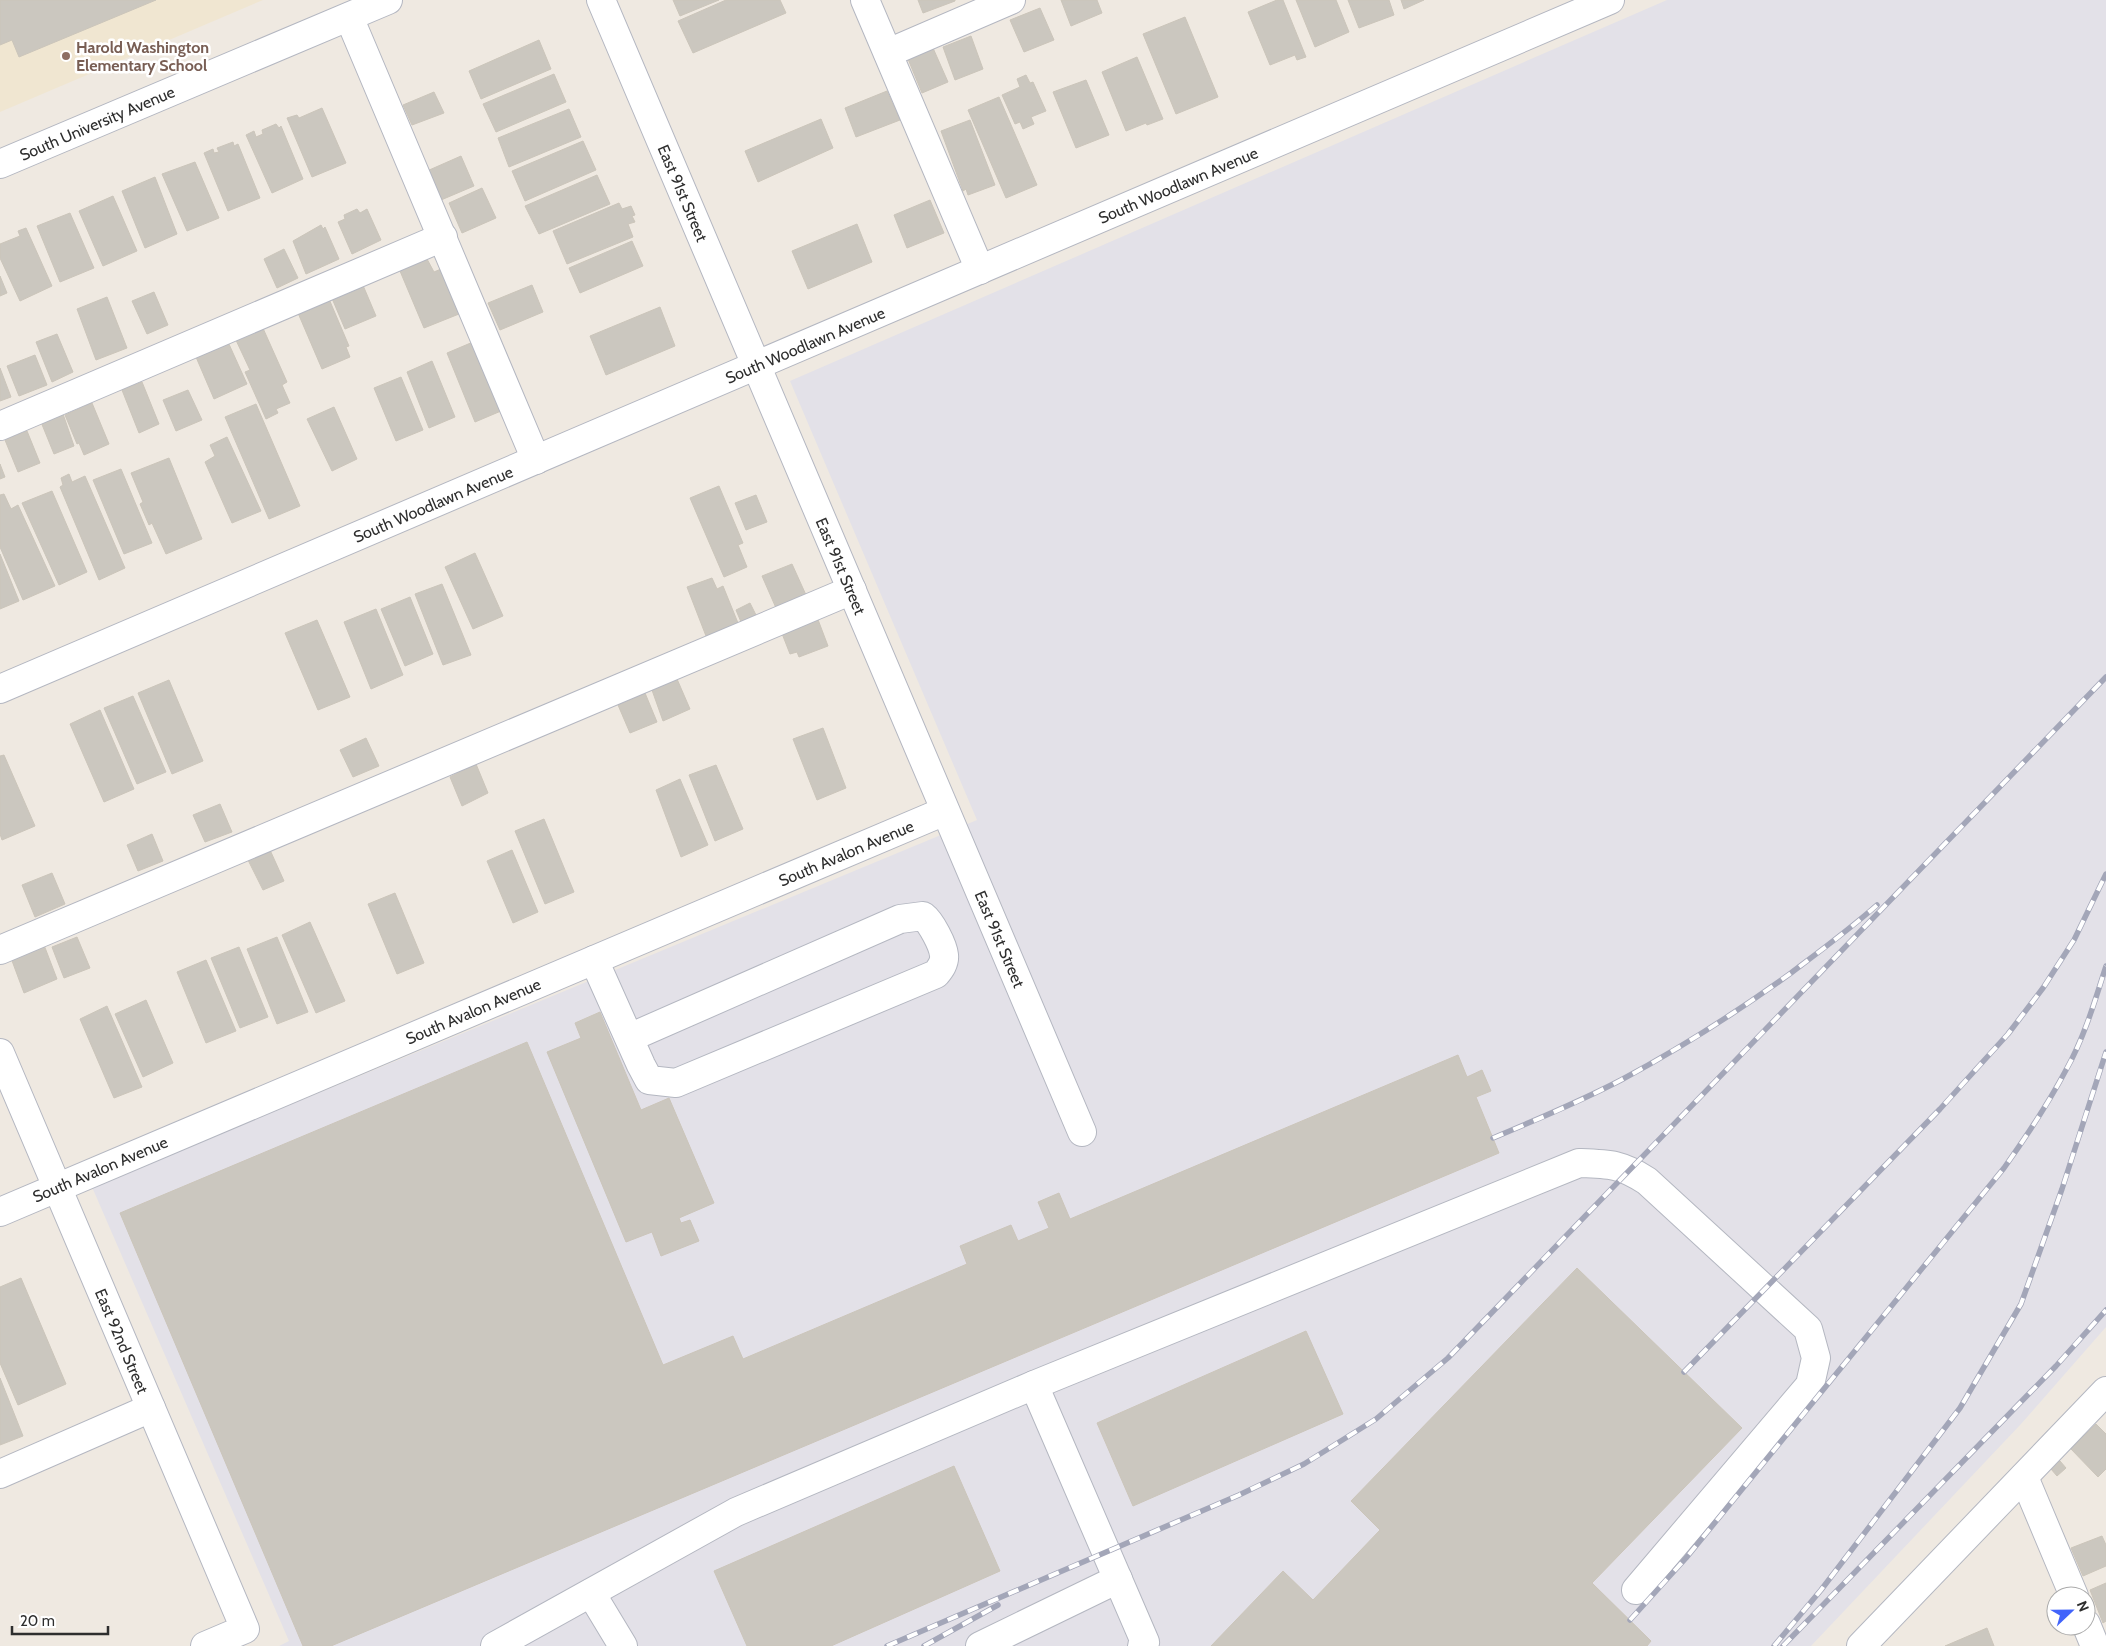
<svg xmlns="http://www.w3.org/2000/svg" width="2106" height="1646" viewBox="0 0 2106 1646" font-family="Cabin,sans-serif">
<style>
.industrial{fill:#e3e1e8}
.education{fill:#f0e6d1}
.building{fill:#cbc7bf;stroke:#cbc5ba}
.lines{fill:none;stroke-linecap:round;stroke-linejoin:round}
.minor-casing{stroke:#b4b7c1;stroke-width:30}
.minor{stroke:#fff;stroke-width:28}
.rail-casing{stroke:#a3a6b8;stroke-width:5.5}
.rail{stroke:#fff;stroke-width:4;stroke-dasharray:11;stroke-linecap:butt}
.education-dot{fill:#8d6e63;stroke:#fff;stroke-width:2}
.labels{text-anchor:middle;stroke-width:5;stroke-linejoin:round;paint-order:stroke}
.education-label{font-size:16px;font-weight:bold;fill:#785e54;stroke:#fff;text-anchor:start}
.street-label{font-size:16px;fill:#2e2e2e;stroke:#fff}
</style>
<rect width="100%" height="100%" fill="#efe9e1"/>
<polygon class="industrial" points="1667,0 2106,0 2106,1327 2021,1424 1811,1646 279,1646 289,1641 92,1187 977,820 790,381"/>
<polygon class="education" points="0,0 263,0 0,112"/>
<g class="building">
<polygon points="0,0 156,0 19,57 12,40 0,45"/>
<polygon points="673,0 719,0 680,16"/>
<polygon points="726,0 780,0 786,13 693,53 678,21"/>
<polygon points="918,0 955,0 955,1 923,13"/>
<polygon points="1061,0 1097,0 1102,13 1071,26"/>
<polygon points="1277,0 1283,0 1306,57 1297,60 1295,55 1270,65 1248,12"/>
<polygon points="1296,0 1336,0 1349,32 1315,47"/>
<polygon points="1348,0 1389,0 1394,15 1359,28"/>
<polygon points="1401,0 1424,0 1404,9"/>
<polygon points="1040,8 1054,40 1024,52 1010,20"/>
<polygon points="1185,17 1218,97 1176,114 1143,34"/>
<polygon points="971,36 983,69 955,80 943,47"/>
<polygon points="539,40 551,69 481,99 469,71"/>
<polygon points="933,48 948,82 922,93 908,59"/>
<polygon points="1137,57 1163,119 1147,125 1146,123 1126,131 1102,72"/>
<polygon points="554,74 566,102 496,132 483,104"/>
<polygon points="1026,75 1030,83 1033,82 1046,111 1031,117 1034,124 1023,129 1020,122 1015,124 1002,95 1020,87 1017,79"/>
<polygon points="1086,80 1109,135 1076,148 1053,92"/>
<polygon points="887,91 900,120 856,137 845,108"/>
<polygon points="434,92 444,113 412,125 403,105"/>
<polygon points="999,97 1037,185 1006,198 968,110"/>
<polygon points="322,108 346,163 312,177 287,118 297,115 299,118"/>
<polygon points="569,109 581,137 509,167 498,138"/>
<polygon points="821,119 833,148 758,182 745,151"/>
<polygon points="970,120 995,185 968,195 966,189 963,191 941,131"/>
<polygon points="276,124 279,128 281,126 303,179 272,193 246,135 254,131 256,137 263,134 262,130"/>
<polygon points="583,141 596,170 525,201 512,171"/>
<polygon points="233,142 234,146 238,144 260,198 228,211 204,153 213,149 214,153 219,152 217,148"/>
<polygon points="461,156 474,186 441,200 427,171"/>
<polygon points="195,162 219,218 187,231 162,174"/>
<polygon points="597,175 610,204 539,234 525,206"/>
<polygon points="155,177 177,234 145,248 122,191"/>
<polygon points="482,188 496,218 462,233 449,203"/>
<polygon points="113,196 137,251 103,266 79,211"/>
<polygon points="930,200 944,233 907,248 894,215"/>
<polygon points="619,203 622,209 631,206 635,215 632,216 635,222 628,224 633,237 567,264 553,231"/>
<polygon points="357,209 360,213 367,209 381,240 352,254 338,222 345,219 344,215"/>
<polygon points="70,213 94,268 60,282 37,226"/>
<polygon points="857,224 872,262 808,289 792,251"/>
<polygon points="321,225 323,229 325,227 339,259 306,274 293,241"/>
<polygon points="26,228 52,286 20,301 0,258 0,244 20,236 18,231"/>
<polygon points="632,241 643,266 580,293 569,268"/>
<polygon points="284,249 298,278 277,288 264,259"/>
<polygon points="427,259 434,272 441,269 459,314 424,328 400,271"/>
<polygon points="0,276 7,293 0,296"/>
<polygon points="362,283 376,316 345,329 331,296"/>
<polygon points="532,285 543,312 500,330 488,303"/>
<polygon points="154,292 168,325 147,334 132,301"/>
<polygon points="107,297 127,348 96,360 77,309"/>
<polygon points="329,299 349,346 346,347 350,357 322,369 298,313"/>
<polygon points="660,307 675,346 606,375 590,336"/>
<polygon points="262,326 287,382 282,385 290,403 276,409 278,413 266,419 245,372 250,370 235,338"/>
<polygon points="57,334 73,372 52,382 36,342"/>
<polygon points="228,342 247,384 214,399 196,357"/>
<polygon points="473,342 501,411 475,422 447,353"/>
<polygon points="35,355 47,385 19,396 7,366"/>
<polygon points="432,361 455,417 429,428 407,372"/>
<polygon points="0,368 11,397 0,401"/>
<polygon points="401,377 423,430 396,441 374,388"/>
<polygon points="142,382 159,424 139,433 122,390"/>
<polygon points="188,390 202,420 176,431 163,400"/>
<polygon points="92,403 109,444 84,455 79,443 77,444 65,415"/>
<polygon points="256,404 300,506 269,519 225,417"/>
<polygon points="334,407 357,459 332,471 307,419"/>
<polygon points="63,414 74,446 54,454 41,422"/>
<polygon points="27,431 40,463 18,472 5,440"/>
<polygon points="227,437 261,511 232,523 205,462 215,456 210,445"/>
<polygon points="169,458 202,539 166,554 152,523 149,525 140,504 143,502 131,473"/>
<polygon points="0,464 5,477 0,479"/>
<polygon points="121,469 152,543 124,554 93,480"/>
<polygon points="69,474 72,482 85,476 125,568 99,580 60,487 63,485 61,478"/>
<polygon points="719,486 743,543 738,545 747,567 724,577 690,498"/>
<polygon points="52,491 87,572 59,585 22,503"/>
<polygon points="4,494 11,509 18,505 55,586 23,600 0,547 0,495"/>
<polygon points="756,495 767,522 746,530 735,503"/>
<polygon points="475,553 503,616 473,629 445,567"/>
<polygon points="0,554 19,601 0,609"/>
<polygon points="792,564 806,595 776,608 762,576"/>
<polygon points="712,578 717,589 723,586 738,623 706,636 687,587"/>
<polygon points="442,584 471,655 443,665 415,594"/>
<polygon points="410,597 433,654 405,666 381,609"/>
<polygon points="750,603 756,615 741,622 736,610"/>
<polygon points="376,609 403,675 371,689 344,622"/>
<polygon points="817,617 828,646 799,657 797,652 790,654 781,631"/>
<polygon points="317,620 350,697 318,710 285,633"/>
<polygon points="677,679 690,709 663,721 652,690"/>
<polygon points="169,680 203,761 172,774 138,693"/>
<polygon points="645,693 657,722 630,733 618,705"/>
<polygon points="133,696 166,772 137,784 104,708"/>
<polygon points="100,710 134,789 104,802 70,724"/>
<polygon points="823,728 846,788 817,800 793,739"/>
<polygon points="366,738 379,766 353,777 340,750"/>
<polygon points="4,755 35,826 2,840 0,834 0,756"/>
<polygon points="476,764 488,793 462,806 450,777"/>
<polygon points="716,765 743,829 715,841 689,775"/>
<polygon points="680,779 708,845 681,857 656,790"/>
<polygon points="220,804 232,832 205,842 193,815"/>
<polygon points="544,819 574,892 545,904 515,831"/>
<polygon points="152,834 163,861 138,871 127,845"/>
<polygon points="270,850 284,881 263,890 248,860"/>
<polygon points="512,850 538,912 513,923 487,861"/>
<polygon points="52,873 65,904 35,917 22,885"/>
<polygon points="395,893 424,963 397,974 368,904"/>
<polygon points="310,922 345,1001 316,1013 282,935"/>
<polygon points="77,937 90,968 64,978 52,947"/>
<polygon points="277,937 308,1012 277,1024 247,949"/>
<polygon points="44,945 57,979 24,993 11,958"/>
<polygon points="239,947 268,1017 240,1028 211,958"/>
<polygon points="206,960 236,1031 206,1043 177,972"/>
<polygon points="146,1000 173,1063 143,1077 115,1014"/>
<polygon points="107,1006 142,1087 114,1098 80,1019"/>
<polygon points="600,1012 641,1110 669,1098 714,1203 679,1218 681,1223 690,1220 699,1241 661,1256 652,1232 626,1242 547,1052 581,1038 575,1023"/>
<polygon points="527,1042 663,1365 733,1336 743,1359 967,1264 960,1246 1011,1225 1018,1241 1049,1228 1038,1202 1059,1193 1070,1219 1458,1055 1467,1077 1482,1070 1491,1091 1476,1097 1499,1153 331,1646 303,1646 120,1213"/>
<polygon points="1577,1268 1742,1428 1592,1583 1651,1641 1647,1646 1211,1646 1283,1571 1313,1600 1380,1530 1351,1501"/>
<polygon points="21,1278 66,1384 18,1405 0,1363 0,1287"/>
<polygon points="1306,1331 1343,1414 1133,1506 1097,1423"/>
<polygon points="0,1378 23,1436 0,1445"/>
<polygon points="2096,1424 2106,1434 2106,1469 2098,1477 2071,1449"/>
<polygon points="2060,1461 2066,1468 2057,1476 2051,1469"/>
<polygon points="954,1466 1000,1571 831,1646 747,1646 714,1571"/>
<polygon points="2102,1536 2106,1545 2106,1566 2083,1576 2071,1548"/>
<polygon points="2106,1583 2106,1621 2103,1623 2090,1590"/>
<polygon points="1987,1628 1994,1646 1945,1646"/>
</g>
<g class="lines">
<g class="minor-casing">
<g id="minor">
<polyline points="601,0 1082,1132"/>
<polyline points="865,0 980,270"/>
<polyline points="349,17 536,460"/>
<polyline points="888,53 1011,0"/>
<polyline points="0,164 388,0"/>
<polyline points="0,426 443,237"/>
<polyline points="0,689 1610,0"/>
<polyline points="0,950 852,590"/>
<path d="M594,960l47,105 8,15 27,3 260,-109c4,-5 9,-11 8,-19 -1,-10 -13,-33 -21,-39l-23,3 -271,119"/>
<polyline points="0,1053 245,1629 205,1646"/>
<polyline points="0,1212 945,811"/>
<polyline points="1034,1385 1145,1642 1142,1646"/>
<polyline points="0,1474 151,1408"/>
<polyline points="2024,1477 2074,1596"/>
<polyline points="591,1593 623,1646"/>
<polyline points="2086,1624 2095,1646"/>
<path d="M495,1646l241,-134 298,-127 545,-222c31,1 42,1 68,18l161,148 8,29 -6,27 -174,205"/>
<polyline points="980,1646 1118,1579"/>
<polyline points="1861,1646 2106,1391"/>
</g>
</g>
<use href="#minor" class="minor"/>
<g class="rail-casing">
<g id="rail">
<path d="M1493,1138c43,-18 86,-36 128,-58 58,-31 116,-68 170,-107 29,-22 59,-44 86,-68"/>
<polyline points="1684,1372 1940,1109 2008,1034 2043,988 2074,940 2106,874"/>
<path d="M1630,1620l56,-62 318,-390c22,-31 44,-64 62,-98 18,-32 29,-69 40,-104"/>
<polyline points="887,1646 1239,1495 1304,1464 1376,1419 1448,1358 2106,677"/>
<polyline points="924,1646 998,1605"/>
<polyline points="1774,1646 1821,1590 1960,1408 2021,1304 2062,1189 2106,1052"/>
<polyline points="1783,1646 2056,1366 2106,1310"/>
</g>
</g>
<use href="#rail" class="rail"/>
</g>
<circle class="education-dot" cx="66" cy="56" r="5"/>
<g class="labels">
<g class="education-label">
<text x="76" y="53">Harold Washington<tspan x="76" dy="18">Elementary School</tspan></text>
</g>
<g class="street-label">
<text transform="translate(97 123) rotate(-23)" y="6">South University Avenue</text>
<text transform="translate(1178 185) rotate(-23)" y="6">South Woodlawn Avenue</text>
<text transform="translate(683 193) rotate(67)" y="6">East 91st Street</text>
<text transform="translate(805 345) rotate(-23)" y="6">South Woodlawn Avenue</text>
<text transform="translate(433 504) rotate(-23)" y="6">South Woodlawn Avenue</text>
<text transform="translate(841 566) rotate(67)" y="6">East 91st Street</text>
<text transform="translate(846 853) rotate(-23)" y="6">South Avalon Avenue</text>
<text transform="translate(1000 939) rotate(67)" y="6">East 91st Street</text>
<text transform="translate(473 1011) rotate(-23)" y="6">South Avalon Avenue</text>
<text transform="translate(100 1169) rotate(-23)" y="6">South Avalon Avenue</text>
<text transform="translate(122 1341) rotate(67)" y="6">East 92nd Street</text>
</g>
</g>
<g transform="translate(2071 1611) rotate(68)"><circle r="24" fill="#ffffff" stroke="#ababab"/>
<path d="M0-4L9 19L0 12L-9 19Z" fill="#4264fb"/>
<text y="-8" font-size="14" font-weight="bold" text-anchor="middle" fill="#2e2e2e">N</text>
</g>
<path d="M12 1626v8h96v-8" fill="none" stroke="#2e2e2e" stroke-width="2.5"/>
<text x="20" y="1626" font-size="15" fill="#2e2e2e" stroke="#ffffff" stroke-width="4" paint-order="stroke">20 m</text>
</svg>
